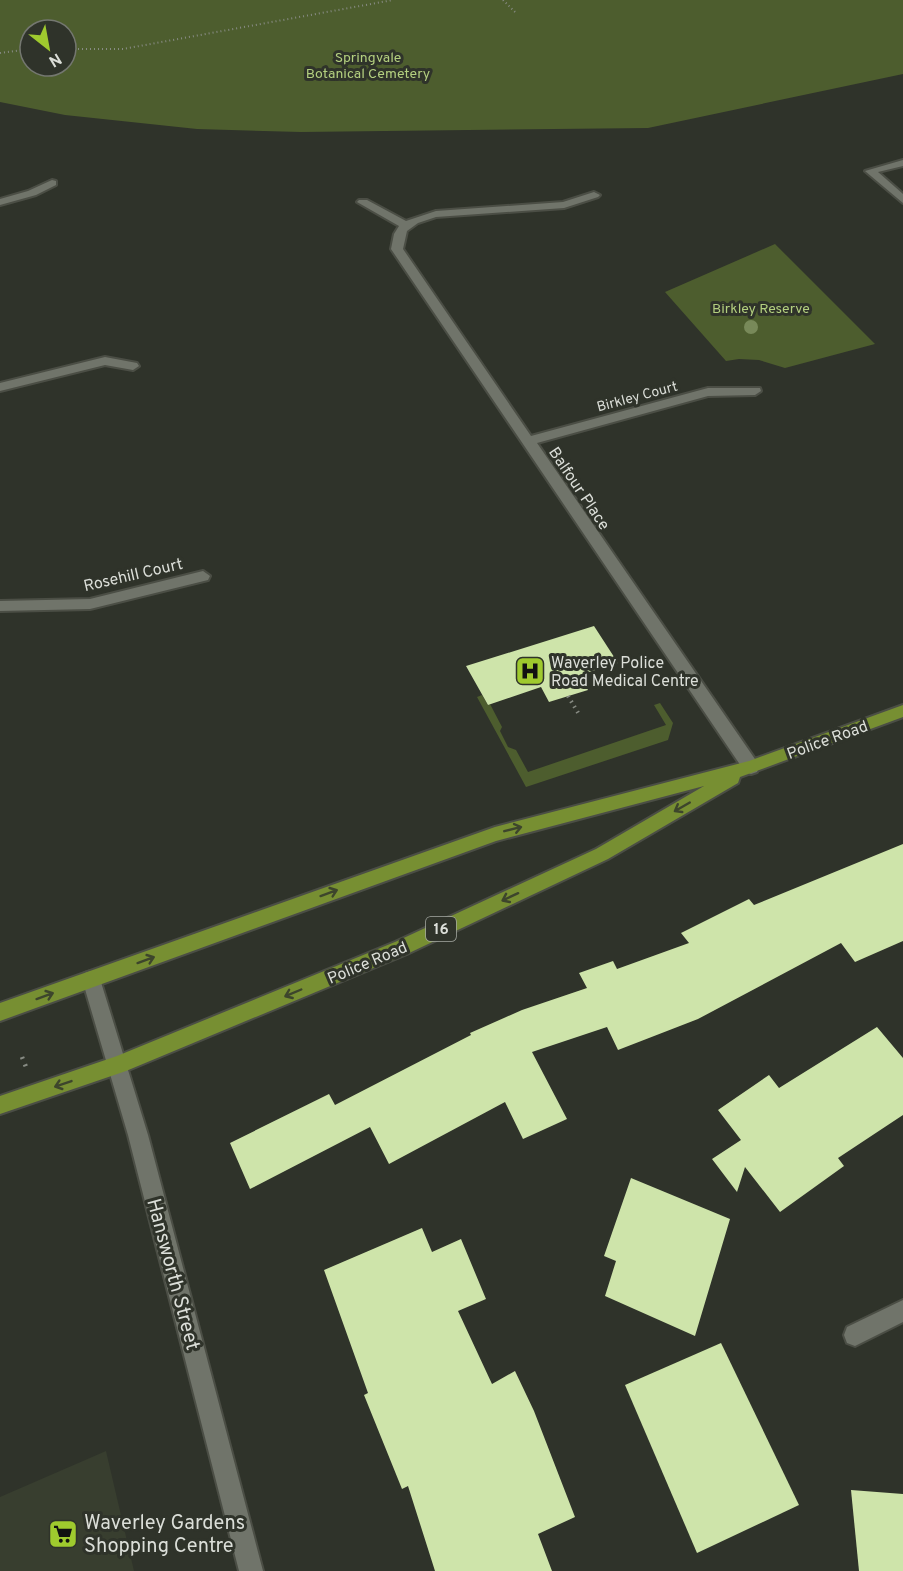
<svg xmlns="http://www.w3.org/2000/svg" width="903" height="1571" viewBox="0 0 903 1571" font-family="Overpass,sans-serif">
<style>
.built{fill:#383e2f}
.green{fill:#4d5d2e;fill-rule:evenodd}
.building{fill:#cee4aa}
.lines{fill:none;stroke-linecap:round;stroke-linejoin:round}
.minor-casing{stroke:#4b4e45;stroke-width:4}
.primary-casing{stroke:#4b4e45;stroke-width:4}
.path-far2{stroke:#878b83;stroke-width:2;stroke-dasharray:1 3;stroke-linecap:butt}
.path-far1{stroke:#878b83;stroke-width:4;stroke-dasharray:1.5 4.5;stroke-linecap:butt}
.path{stroke:#878b83;stroke-width:4.5;stroke-dasharray:2 6;stroke-linecap:butt}
.minor{fill:#70746a;fill-rule:evenodd}
.primary{fill:#778f32;fill-rule:evenodd}
.tree{fill:#788959}
.oneway{stroke:#3d452c}
.labels{text-anchor:middle;stroke-width:6;stroke-linejoin:round;paint-order:stroke}
.far-park-label{font-size:14px;fill:#b3cf7f;stroke:#2f332a}
.far-street-label{font-size:14px;fill:#dbded8;stroke:#2f332a}
.shield{fill:#2f332a;stroke:#a7aba4;stroke-width:1.5}
.shield-label{font-size:15px;font-weight:bold;fill:#dbded8}
.street-label{font-size:16px;fill:#dbded8;stroke:#2f332a}
.poi-label{font-size:16px;fill:#dbded8;stroke:#2f332a;text-anchor:start}
.near-street-label{font-size:20px;fill:#dbded8;stroke:#2f332a}
.near-poi-label{font-size:20px;fill:#dbded8;stroke:#2f332a;text-anchor:start}
</style>
<rect width="100%" height="100%" fill="#2f332a"/>
<polygon class="built" points="106,1451 134,1571 0,1571 0,1497"/>
<g class="green">
<path d="M0,0h903v74l-255,54 -347,4 -104,-3 -132,-14 -65,-13zM30,30h36v36h-36z"/>
<polygon points="775,244 875,344 785,368 759,360 739,359 726,361 665,292"/>
<polygon points="482,695 488,705 490,704 502,727 500,731 508,747 516,750 528,772 666,725 654,705 660,703 673,723 668,740 526,787 477,697"/>
</g>
<g class="building">
<polygon points="594,626 618,663 579,675 588,690 549,702 541,687 488,705 466,666"/>
<polygon points="903,844 903,941 855,962 841,943 698,1019 618,1050 607,1027 532,1052 567,1119 523,1139 505,1102 389,1164 370,1127 250,1189 230,1143 329,1094 335,1105 471,1035 470,1033 522,1010 587,988 579,973 613,961 617,969 689,943 681,933 749,899 754,905"/>
<polygon points="877,1027 903,1058 903,1115 838,1158 844,1166 780,1212 745,1167 737,1192 712,1159 741,1140 718,1110 769,1075 779,1088"/>
<polygon points="631,1178 730,1219 695,1336 605,1296 616,1261 604,1256"/>
<polygon points="422,1228 432,1252 461,1239 486,1299 458,1311 492,1384 515,1371 534,1411 575,1517 538,1534 552,1571 435,1571 408,1486 402,1489 364,1395 368,1393 324,1270"/>
<polygon points="721,1343 799,1505 697,1553 625,1385"/>
<polygon points="851,1490 903,1494 903,1571 859,1571"/>
</g>
<g class="lines">
<g class="minor-casing">
<g id="minor">
<polygon points="903,160 903,166 878,172 903,194 903,203 865,171"/>
<polygon points="52,180 56,181 56,185 36,195 0,205 0,199 28,191"/>
<polygon points="594,192 600,195 598,197 564,208 436,217 418,223 407,231 403,249 531,436 708,388 760,388 761,391 755,395 708,396 537,443 757,762 759,767 757,772 751,774 745,772 391,249 394,234 399,226 357,202 359,200 367,200 406,221 436,211 563,202"/>
<polygon points="105,357 137,363 139,366 133,370 105,365 0,391 0,383"/>
<polygon points="203,571 210,576 208,580 90,609 0,611 0,601 90,599"/>
<polygon points="91,971 97,973 100,979 148,1135 263,1571 239,1571 128,1135 82,979 85,973"/>
<polygon points="903,1300 903,1322 855,1346 847,1343 844,1335 847,1327"/>
</g>
</g>
<g class="primary-casing">
<polygon id="primary" points="903,705 903,717 740,777 738,783 608,859 407,954 126,1071 0,1114 0,1096 117,1056 395,942 596,849 704,786 496,841 0,1021 0,1003 495,827 749,761"/>
</g>
<g class="path-far2">
<polyline points="503,0 516,13"/>
<polyline points="66,49 123,49 393,0"/>
<polyline points="0,53 30,49"/>
</g>
<polyline class="path-far1" points="568,696 580,716"/>
<polyline class="path" points="22,1057 26,1067"/>
<use href="#minor" class="minor"/>
<use href="#primary" class="primary"/>
</g>
<circle class="tree" cx="751" cy="327" r="7"/>
<defs><path id="oneway-shaft" d="M-6 0H5M1.5-3L5.5 0L1.5 3" fill="none" stroke-width="1.6" stroke-linecap="round" stroke-linejoin="round" transform="scale(1.5)"/></defs>
<g class="oneway">
<use href="#oneway-shaft" transform="translate(682 807) rotate(150)"/>
<use href="#oneway-shaft" transform="translate(513 829) rotate(-14)"/>
<use href="#oneway-shaft" transform="translate(329 893) rotate(-20)"/>
<use href="#oneway-shaft" transform="translate(510 897) rotate(155)"/>
<use href="#oneway-shaft" transform="translate(146 960) rotate(-20)"/>
<use href="#oneway-shaft" transform="translate(293 993) rotate(157)"/>
<use href="#oneway-shaft" transform="translate(45 996) rotate(-20)"/>
<use href="#oneway-shaft" transform="translate(63 1084) rotate(161)"/>
</g>
<defs>
<g id="hospital-square" transform="scale(1.5)"><rect x="-9" y="-9" width="18" height="18" rx="4" fill="#9fca2e" stroke="#2f332a"/><path d="M-5-5h3v3.5h4V-5h3V5h-3V1.5h-4V5h-3Z" fill="#111"/></g>
<g id="supermarket-square" transform="scale(1.5)"><rect x="-9" y="-9" width="18" height="18" rx="4" fill="#9fca2e" stroke="#2f332a"/><path d="M-6-5.5h2.5l.6 2H6L4.5 2H-2.5L-4.4-4H-6ZM-1.5 3.2a1.3 1.3 0 1 0 .1 0ZM3 3.2a1.3 1.3 0 1 0 .1 0Z" fill="#111"/></g>
</defs>
<g fill-rule="evenodd">
<use href="#hospital-square" x="530" y="671"/>
<use href="#supermarket-square" x="63" y="1534"/>
</g>
<g class="labels">
<g class="far-park-label">
<text x="368" y="62">Springvale<tspan x="368" dy="16">Botanical Cemetery</tspan></text>
<text x="761" y="313">Birkley Reserve</text>
</g>
<g class="far-street-label">
<text transform="translate(637 396) rotate(-15)" y="5">Birkley Court</text>
</g>
<rect class="shield" x="426" y="917" width="30" height="24" rx="4.5"/>
<g class="shield-label">
<text x="441" y="934">16</text>
</g>
<g class="street-label">
<text transform="translate(580 488) rotate(56)" y="6">Balfour Place</text>
<text transform="translate(133 574) rotate(-13)" y="6">Rosehill Court</text>
<text transform="translate(827 739) rotate(-20)" y="6">Police Road</text>
<text transform="translate(367 962) rotate(-23)" y="6">Police Road</text>
</g>
<g class="poi-label">
<text x="551" y="668">Waverley Police<tspan x="551" dy="18">Road Medical Centre</tspan></text>
</g>
<g class="near-street-label">
<text transform="translate(174 1274) rotate(75)" y="7">Hansworth Street</text>
</g>
<g class="near-poi-label">
<text x="84" y="1529">Waverley Gardens<tspan x="84" dy="23">Shopping Centre</tspan></text>
</g>
</g>
<g transform="translate(48 48) rotate(149)"><circle r="28" fill="#2f332a" stroke="#747770" stroke-width="1.5"/>
<path d="M0-4.5L10 22L0 15L-10 22Z" fill="#9fca2e"/>
<text y="-9" font-size="16" font-weight="bold" text-anchor="middle" fill="#dbded8">N</text>
</g>
</svg>
